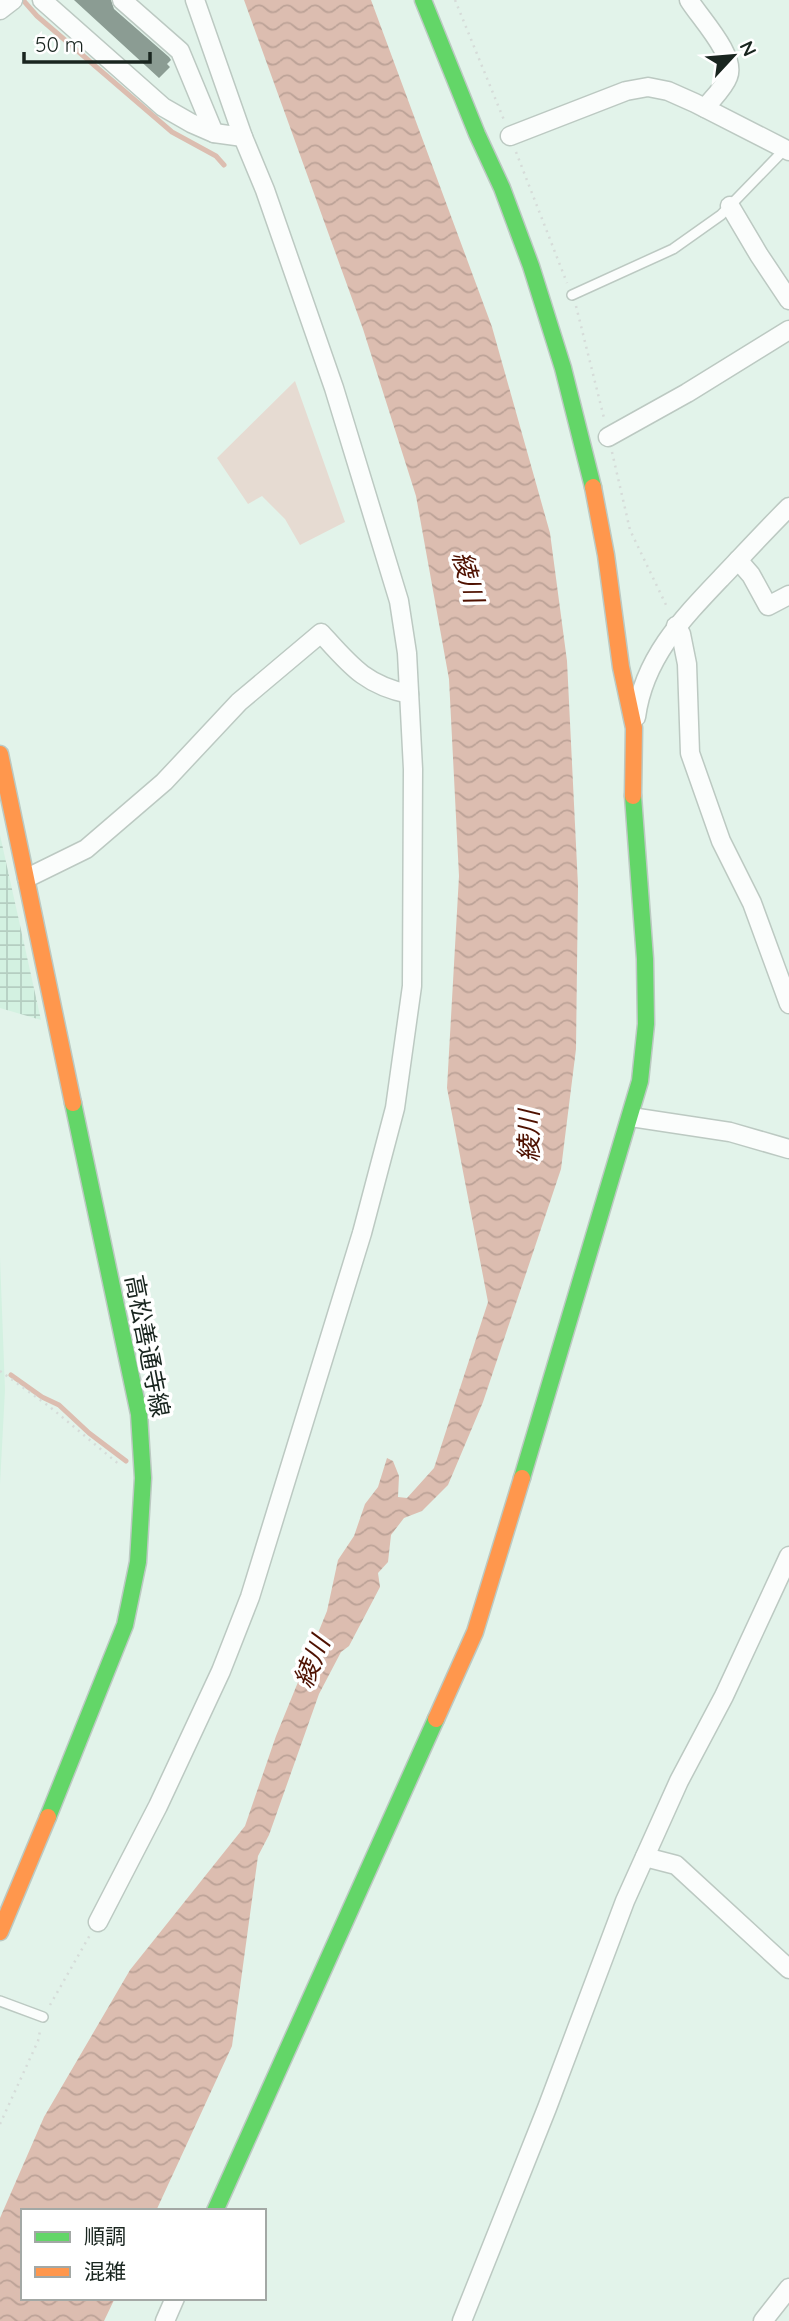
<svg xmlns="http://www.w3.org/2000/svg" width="789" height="2321" viewBox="0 0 789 2321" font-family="Quicksand,'Noto Sans JP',sans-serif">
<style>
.built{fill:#d3f1e1}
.industrial{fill:url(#industrial-grid)}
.grass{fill:#e6dbd2}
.water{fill:url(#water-waves)}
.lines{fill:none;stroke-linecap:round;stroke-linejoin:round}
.stream{stroke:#dcbdb0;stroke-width:5}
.building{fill:#8b9c93}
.lane-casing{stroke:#bcc9c2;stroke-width:12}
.street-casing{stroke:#bcc9c2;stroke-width:21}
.fast-casing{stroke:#bcc9c2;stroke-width:19}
.slow-casing{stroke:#bcc9c2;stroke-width:19}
.path{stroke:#d6dcd9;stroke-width:2.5;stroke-dasharray:2 5;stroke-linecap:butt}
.lane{stroke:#fbfdfc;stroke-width:9}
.street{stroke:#fbfdfc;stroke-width:18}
.fast{stroke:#63d668;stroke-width:16}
.slow{stroke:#ff974d;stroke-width:16}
.labels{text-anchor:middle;stroke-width:7;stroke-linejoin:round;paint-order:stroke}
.street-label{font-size:24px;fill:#19251f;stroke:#fff}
.water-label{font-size:26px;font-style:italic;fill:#4e1100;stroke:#fff}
</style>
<defs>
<pattern id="industrial-grid" width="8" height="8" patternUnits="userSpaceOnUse" patternTransform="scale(1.75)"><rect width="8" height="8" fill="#d3f1e1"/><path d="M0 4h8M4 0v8" fill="none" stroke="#b5cec1"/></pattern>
<pattern id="water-waves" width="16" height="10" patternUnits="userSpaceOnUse" patternTransform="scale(1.75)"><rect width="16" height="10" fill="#dcbdb0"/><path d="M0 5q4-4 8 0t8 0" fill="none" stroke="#bca297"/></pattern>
</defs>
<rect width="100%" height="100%" fill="#e2f3ea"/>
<polygon class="built" points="0,1258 5,1390 0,1484"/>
<polygon class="industrial" points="0,835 41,1020 0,1008"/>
<polygon class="grass" points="295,381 345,522 300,545 285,519 262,496 248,504 217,458"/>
<polygon class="water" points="244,0 371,0 492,327 550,533 567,661 578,886 576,1049 561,1169 483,1402 448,1485 422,1511 404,1518 391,1535 388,1562 378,1573 380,1587 349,1646 341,1652 319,1694 269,1835 258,1856 232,2046 156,2211 23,2211 23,2298 115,2298 104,2321 0,2321 0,2218 44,2117 130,1970 245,1826 276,1736 327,1611 338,1560 354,1536 365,1504 378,1487 387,1458 393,1461 399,1476 398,1497 407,1498 434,1468 488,1302 447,1088 459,876 449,679 416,496 363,329"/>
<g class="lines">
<g class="stream">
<polyline points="23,0 37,16 172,132 216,156 224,165"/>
<polyline points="11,1375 42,1397 59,1405 89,1433 126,1461"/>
</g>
</g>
<polygon class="building" points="74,0 111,0 114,9 169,57 171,60 167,64 170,67 159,78"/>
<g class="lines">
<g class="lane-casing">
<g id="lane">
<polyline points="572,295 673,249 721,215 785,149"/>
<polyline points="0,2001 43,2017"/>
</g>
</g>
<g class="street-casing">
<g id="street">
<polyline points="42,0 163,107 191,123 214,133 243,137"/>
<polyline points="122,0 180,51 214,133"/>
<path d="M689,0c11,18 48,56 39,77 -4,11 -16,22 -23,31"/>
<polyline points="0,10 13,0"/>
<polyline points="510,136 626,91 648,87 668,91 695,103 789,151"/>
<polyline points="730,206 759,255 789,300"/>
<polyline points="608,437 687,393 789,330"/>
<polyline points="738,560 751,575 768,606 789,595"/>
<polyline points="676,626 681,634 687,664 690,753 721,841 752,903 789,1004"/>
<path d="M636,717c8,-59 46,-98 86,-140 22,-23 44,-47 67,-70"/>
<path d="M27,878l59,-29 78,-67 75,-80 82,-69c29,32 44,52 88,61"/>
<polyline points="631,1117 730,1132 789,1149"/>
<polyline points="645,1857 676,1865 789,1969"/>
<polyline points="98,1922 158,1806 221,1671 250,1597 362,1233 395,1108 412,986 413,769 407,653 399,601 334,388 265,190 243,137 195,0"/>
<polyline points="165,2321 175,2298"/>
<polyline points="462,2321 547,2108 625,1901 679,1781 724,1696 789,1556"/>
<polyline points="763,2321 789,2288"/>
</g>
</g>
<g class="fast-casing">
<g id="fast">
<polyline points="423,0 477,134 502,188 531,266 563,368 593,487"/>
<polyline points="522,1478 640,1081 646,1024 645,959 633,796"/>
<polyline points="48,1817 125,1625 138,1562 143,1478 139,1414 73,1103"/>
<polyline points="215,2211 436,1719"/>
</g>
</g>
<g class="slow-casing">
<g id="slow">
<polyline points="593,487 606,555 621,667 634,728 633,796"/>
<polyline points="0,754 73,1103"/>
<polyline points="436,1719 475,1632 522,1478"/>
<polyline points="0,1932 48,1817"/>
</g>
</g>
<g class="path">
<polyline points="455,0 504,120"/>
<polyline points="516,152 567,283"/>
<polyline points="576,306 604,418"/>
<polyline points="612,452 630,530 668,609"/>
<polyline points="0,1371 50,1407 121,1466"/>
<polyline points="50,2005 90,1935"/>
<polyline points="0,2124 38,2041 40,2031"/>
</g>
<use href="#lane" class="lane"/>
<use href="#street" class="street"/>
<use href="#fast" class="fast"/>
<use href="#slow" class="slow"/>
</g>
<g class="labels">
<g class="street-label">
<text transform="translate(147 1346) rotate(79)" y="8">高松善通寺線</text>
</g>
<g class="water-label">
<text transform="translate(468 577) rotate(75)" y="9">綾川</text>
<text transform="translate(529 1136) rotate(-90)" y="9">綾川</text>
<text transform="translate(312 1662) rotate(-68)" y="9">綾川</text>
</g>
</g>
<rect x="21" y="2209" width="245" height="91" fill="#ffffff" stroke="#a3a8a5" stroke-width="2"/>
<rect x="35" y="2232" width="35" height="10" fill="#63d668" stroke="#a3a8a5" stroke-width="2"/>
<text x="84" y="2244" font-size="21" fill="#19251f">順調</text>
<rect x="35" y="2267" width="35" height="10" fill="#ff974d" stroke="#a3a8a5" stroke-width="2"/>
<text x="84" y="2279" font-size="21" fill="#19251f">混雑</text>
<g transform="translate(733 56) rotate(64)" stroke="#ffffff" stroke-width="5" paint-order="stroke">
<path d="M0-5L12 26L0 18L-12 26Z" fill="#19251f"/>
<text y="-10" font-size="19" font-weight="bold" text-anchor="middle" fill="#19251f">N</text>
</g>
<path d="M24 52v10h126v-10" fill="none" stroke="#19251f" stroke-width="3.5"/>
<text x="35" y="52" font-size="21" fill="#19251f" stroke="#ffffff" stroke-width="5" paint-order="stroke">50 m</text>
</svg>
